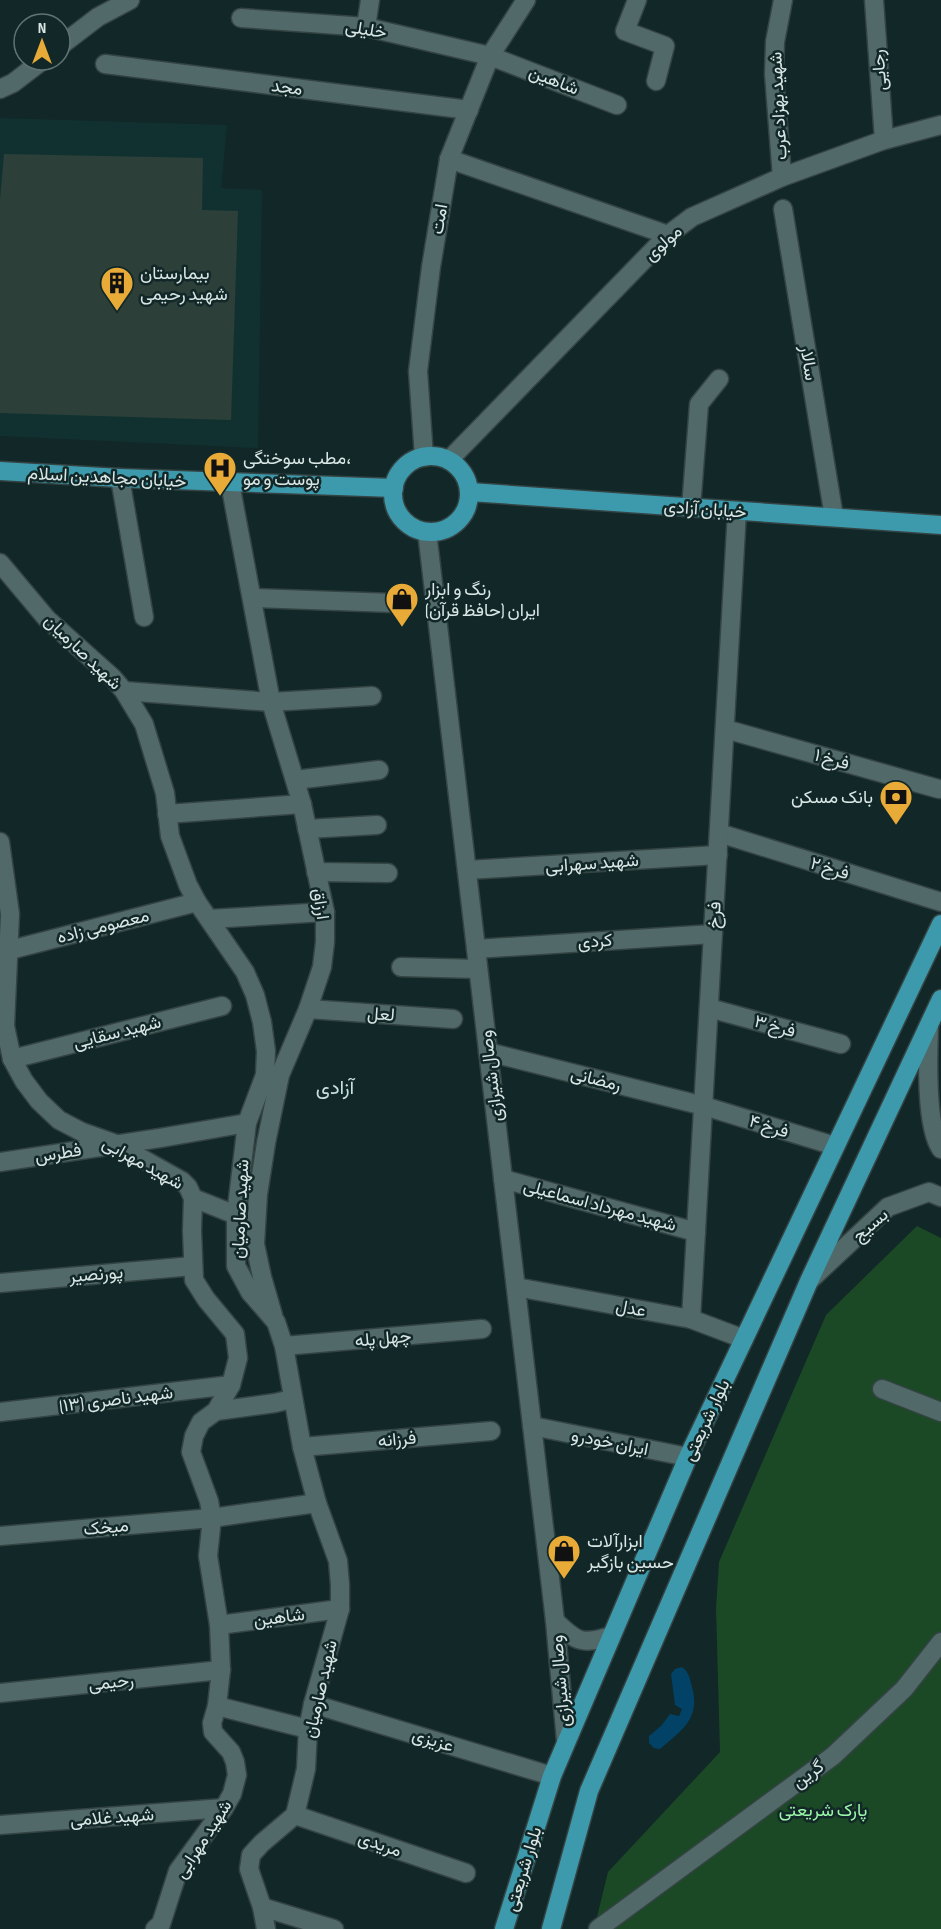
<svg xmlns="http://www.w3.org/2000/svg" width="941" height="1929" viewBox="0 0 941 1929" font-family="'Sofia Sans Condensed',Vazirmatn,sans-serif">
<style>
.built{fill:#113131}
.green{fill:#1b4925}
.water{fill:#014266}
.building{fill:#2c4039}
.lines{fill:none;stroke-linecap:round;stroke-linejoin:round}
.minor-casing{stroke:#344343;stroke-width:21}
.major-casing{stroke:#344343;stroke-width:21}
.minor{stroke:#526969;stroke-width:18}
.major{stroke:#3d9aad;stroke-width:18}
.labels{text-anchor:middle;stroke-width:5;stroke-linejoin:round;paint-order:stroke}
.street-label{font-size:18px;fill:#d9e6e6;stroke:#122727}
.poi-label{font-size:18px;fill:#d9e6e6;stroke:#122727;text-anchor:start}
.park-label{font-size:18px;fill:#9cf6aa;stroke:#122727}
.neighbourhood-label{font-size:20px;fill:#c7e0e0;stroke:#122727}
</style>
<rect width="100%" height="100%" fill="#122727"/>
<polygon class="built" points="0,118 227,125 221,188 262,190 258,448 0,436"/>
<polygon class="green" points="917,1226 941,1238 941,1929 594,1929 608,1872 720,1752 716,1608 719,1562 826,1315"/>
<path class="water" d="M682,1667c7,5 8,12 10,20 9,32 -11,44 -32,62l-6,-1 -5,-5v-7l12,-10 9,-12 9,2 3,-7 -7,-4 -4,-31 4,-5z"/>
<polygon class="building" points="4,154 203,158 202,210 238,211 231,420 0,413 0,200"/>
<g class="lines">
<g class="minor-casing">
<g id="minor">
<polyline points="637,0 625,31 665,46 656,81"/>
<polyline points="874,0 884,140"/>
<polyline points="241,18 366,27 490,56 617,105"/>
<polyline points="366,27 370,0"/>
<polyline points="60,46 98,17 130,0"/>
<polyline points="105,64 469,110"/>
<polyline points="0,89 13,83 43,60"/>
<polyline points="449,159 668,235"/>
<polyline points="782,177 774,74 775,42 783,0"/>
<polyline points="783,209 834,517"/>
<polyline points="424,457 418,371 431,267 449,159 490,56 526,0"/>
<polyline points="449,460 668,235 692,217 782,177 884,140 941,125"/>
<polyline points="120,478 144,617"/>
<polyline points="230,483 271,702 302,804 325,912 325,942 322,967 308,1009 280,1075 266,1143 258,1194 255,1244 262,1277 273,1315"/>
<polyline points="691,508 699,404 719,379"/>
<polyline points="427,532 555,1621 566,1741"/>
<polyline points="0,563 47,619 113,678 124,691 144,724 165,793 170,836 188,885 197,902 245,972 255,995 262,1022 266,1051 265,1075 247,1123 236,1215 236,1266 250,1292 276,1322 284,1346 302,1447 317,1503 338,1561 340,1585 340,1609 313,1704 308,1729 306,1769 295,1815 262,1843 251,1855 249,1869 262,1907 266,1929"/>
<polyline points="252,598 392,603"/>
<polyline points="124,691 271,702 372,696"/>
<polyline points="725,729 939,789"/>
<polyline points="295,780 379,770"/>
<polyline points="167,814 302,804"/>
<polyline points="307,829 377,825"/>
<polyline points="719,833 941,902"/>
<polyline points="0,842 10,914 5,1026 12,1059 24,1081 39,1101 59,1120 82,1132 116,1144 182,1181 188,1187 193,1198 192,1231 194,1280 206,1299 235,1334 238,1358 231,1385 216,1411 201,1422 194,1436 191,1452 209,1501 212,1518 208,1556 219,1625 221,1670 217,1706 212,1723 213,1732 231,1752 235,1762 237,1775 232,1794 224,1808 178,1871 161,1924 155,1929"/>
<polyline points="467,870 718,855"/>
<polyline points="316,872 388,873"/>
<polyline points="209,919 325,912"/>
<polyline points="476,949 713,934"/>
<polyline points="10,950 197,902"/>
<polyline points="401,967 478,969"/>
<polyline points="709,1008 841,1044"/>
<polyline points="308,1009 453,1019"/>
<path d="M929,1026c-1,29 -4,100 12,123"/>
<polyline points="488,1052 704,1106 835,1146"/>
<polyline points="12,1059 222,1006"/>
<polyline points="0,1162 160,1138 247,1123"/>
<polyline points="503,1179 696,1232"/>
<polyline points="193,1198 236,1215"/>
<polyline points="810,1280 888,1207 929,1192 941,1197"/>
<polyline points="0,1283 193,1266"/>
<polyline points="516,1287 691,1319 744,1339"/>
<polyline points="691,1319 737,511"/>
<polyline points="284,1346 482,1329"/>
<polyline points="882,1389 941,1412"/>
<polyline points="216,1411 275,1403 292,1399"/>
<polyline points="0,1412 231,1385"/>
<polyline points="532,1426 688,1457"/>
<polyline points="302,1447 491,1431"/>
<polyline points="0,1536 212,1518 317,1503"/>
<path d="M555,1621c22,21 26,24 56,15"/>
<polyline points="219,1625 340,1609"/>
<polyline points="0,1693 221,1670"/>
<polyline points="313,1704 552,1776"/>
<polyline points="217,1706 308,1729"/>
<polyline points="295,1815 466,1873"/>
<polyline points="0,1825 224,1808"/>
<polyline points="262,1907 334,1929"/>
<polyline points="598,1929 833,1756 904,1689 941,1642"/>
</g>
</g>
<g class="major-casing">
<g id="major">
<circle cx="431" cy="494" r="38"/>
<polyline points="0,471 120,478 394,488"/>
<polyline points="470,492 941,525"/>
<polyline points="504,1929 552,1776 688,1457 941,924"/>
<polyline points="551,1929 589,1791 809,1281 941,999"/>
</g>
</g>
<use href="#minor" class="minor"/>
<use href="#major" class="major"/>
</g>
<defs>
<g id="building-pin" transform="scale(1.725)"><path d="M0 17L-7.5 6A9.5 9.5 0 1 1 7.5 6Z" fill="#e9ab38" stroke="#122727"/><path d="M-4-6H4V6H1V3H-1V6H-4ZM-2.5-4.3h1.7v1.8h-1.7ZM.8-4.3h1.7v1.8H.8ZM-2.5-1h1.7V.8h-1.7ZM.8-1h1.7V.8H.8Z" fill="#111"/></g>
<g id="hospital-pin" transform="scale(1.725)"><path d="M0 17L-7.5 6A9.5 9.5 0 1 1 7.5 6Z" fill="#e9ab38" stroke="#122727"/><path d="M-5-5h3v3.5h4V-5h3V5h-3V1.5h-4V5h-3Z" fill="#111"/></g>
<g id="shop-pin" transform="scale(1.725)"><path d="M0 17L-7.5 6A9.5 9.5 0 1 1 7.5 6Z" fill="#e9ab38" stroke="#122727"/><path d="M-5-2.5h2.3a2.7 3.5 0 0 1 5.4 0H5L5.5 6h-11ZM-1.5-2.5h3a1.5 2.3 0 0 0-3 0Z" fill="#111"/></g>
<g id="bank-pin" transform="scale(1.725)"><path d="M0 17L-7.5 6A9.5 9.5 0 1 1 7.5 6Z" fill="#e9ab38" stroke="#122727"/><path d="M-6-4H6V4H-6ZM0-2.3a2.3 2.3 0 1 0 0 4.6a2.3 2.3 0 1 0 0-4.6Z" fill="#111"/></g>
</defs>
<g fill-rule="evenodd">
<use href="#building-pin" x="117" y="283"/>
<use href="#hospital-pin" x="220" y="468"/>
<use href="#shop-pin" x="402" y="599"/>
<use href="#bank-pin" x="896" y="797"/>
<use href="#shop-pin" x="564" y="1551"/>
</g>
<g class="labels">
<g class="street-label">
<text transform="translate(366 29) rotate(9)" y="6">خلیلی</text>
<text transform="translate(879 70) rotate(-94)" y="6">رجایی</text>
<text transform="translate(554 80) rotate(21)" y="6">شاهین</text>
<text transform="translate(287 87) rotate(7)" y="6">مجد</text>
<text transform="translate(778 106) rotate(-93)" y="6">شهید بهزاد عرب</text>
<text transform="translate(439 219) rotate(-81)" y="6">امت</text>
<text transform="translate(663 243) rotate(-42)" y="6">مولوی</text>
<text transform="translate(809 363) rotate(81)" y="6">سالار</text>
<text transform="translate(107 477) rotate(3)" y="6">خیابان مجاهدین اسلام</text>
<text transform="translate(705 509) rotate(4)" y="6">خیابان آزادی</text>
<text transform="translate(83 652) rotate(44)" y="6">شهید صارمیان</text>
<text transform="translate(832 759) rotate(16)" y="6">فرخ ۱</text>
<text transform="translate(592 863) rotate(-4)" y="6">شهید سهرابی</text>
<text transform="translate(830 868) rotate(17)" y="6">فرخ ۲</text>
<text transform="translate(321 904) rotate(82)" y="6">ارزاق</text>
<text transform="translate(714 915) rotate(-87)" y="6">فرخ</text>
<text transform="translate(103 926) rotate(-14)" y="6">معصومی زاده</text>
<text transform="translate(595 941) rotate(-4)" y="6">کردی</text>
<text transform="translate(381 1014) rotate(4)" y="6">لعل</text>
<text transform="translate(775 1026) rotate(15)" y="6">فرخ ۳</text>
<text transform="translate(117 1032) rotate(-14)" y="6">شهید سقایی</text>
<text transform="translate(491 1076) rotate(-97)" y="6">وصال شیرازی</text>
<text transform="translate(596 1079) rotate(14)" y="6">رمضانی</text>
<text transform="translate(769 1126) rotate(17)" y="6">فرخ ۴</text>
<text transform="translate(58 1153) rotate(-9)" y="6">فطرس</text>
<text transform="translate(143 1163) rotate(29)" y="6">شهید مهرابی</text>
<text transform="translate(600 1205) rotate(15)" y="6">شهید مهرداد اسماعیلی</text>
<text transform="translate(240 1209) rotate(-87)" y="6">شهید صارمیان</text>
<text transform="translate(870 1225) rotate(-41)" y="6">بسیج</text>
<text transform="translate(96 1274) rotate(-5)" y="6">پورنصیر</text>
<text transform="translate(631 1308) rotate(11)" y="6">عدل</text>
<text transform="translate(383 1338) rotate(-5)" y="6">چهل پله</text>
<text transform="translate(116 1399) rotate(-7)" y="6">شهید ناصری (۱۳)</text>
<text transform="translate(706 1420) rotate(-65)" y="6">بلوار شریعتی</text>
<text transform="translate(397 1439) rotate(-5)" y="6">فرزانه</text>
<text transform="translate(610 1442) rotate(11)" y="6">ایران خودرو</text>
<text transform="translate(106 1527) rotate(-5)" y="6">میخک</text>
<text transform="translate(279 1617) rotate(-7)" y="6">شاهين</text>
<text transform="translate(560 1681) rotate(-95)" y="6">وصال شیرازی</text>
<text transform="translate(111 1682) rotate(-6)" y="6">رحیمی</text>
<text transform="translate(320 1689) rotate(-77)" y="6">شهید صارمیان</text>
<text transform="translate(433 1740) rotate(17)" y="6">عزیزی</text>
<text transform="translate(808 1774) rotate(-36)" y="6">گرین</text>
<text transform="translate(112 1817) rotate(-4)" y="6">شهید غلامی</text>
<text transform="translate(203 1839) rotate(-57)" y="6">شهید مهرابی</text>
<text transform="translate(380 1844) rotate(19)" y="6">مریدی</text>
<text transform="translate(523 1869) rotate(-73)" y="6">بلوار شریعتی</text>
</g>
<g class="poi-label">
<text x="140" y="279">بیمارستان<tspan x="140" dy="21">شهید رحیمی</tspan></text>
<text x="243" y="464">مطب سوختگی،<tspan x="243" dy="21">پوست و مو</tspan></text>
<text x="425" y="595">رنگ و ابزار<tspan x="425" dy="21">ایران (حافظ قرآن)</tspan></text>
<text x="873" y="803" text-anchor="end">بانک مسکن</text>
<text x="587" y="1547">ابزارآلات<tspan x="587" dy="21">حسین بازگیر</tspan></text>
</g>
<g class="park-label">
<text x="823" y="1816">پارک شریعتی</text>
</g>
<g class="neighbourhood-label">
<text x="335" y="1094">آزادی</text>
</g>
</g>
<g transform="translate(42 42)"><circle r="28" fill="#122727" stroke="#627373" stroke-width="1.5"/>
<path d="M0-4.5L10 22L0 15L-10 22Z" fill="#e9ab38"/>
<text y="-9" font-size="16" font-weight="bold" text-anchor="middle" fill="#d9e6e6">N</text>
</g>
</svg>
